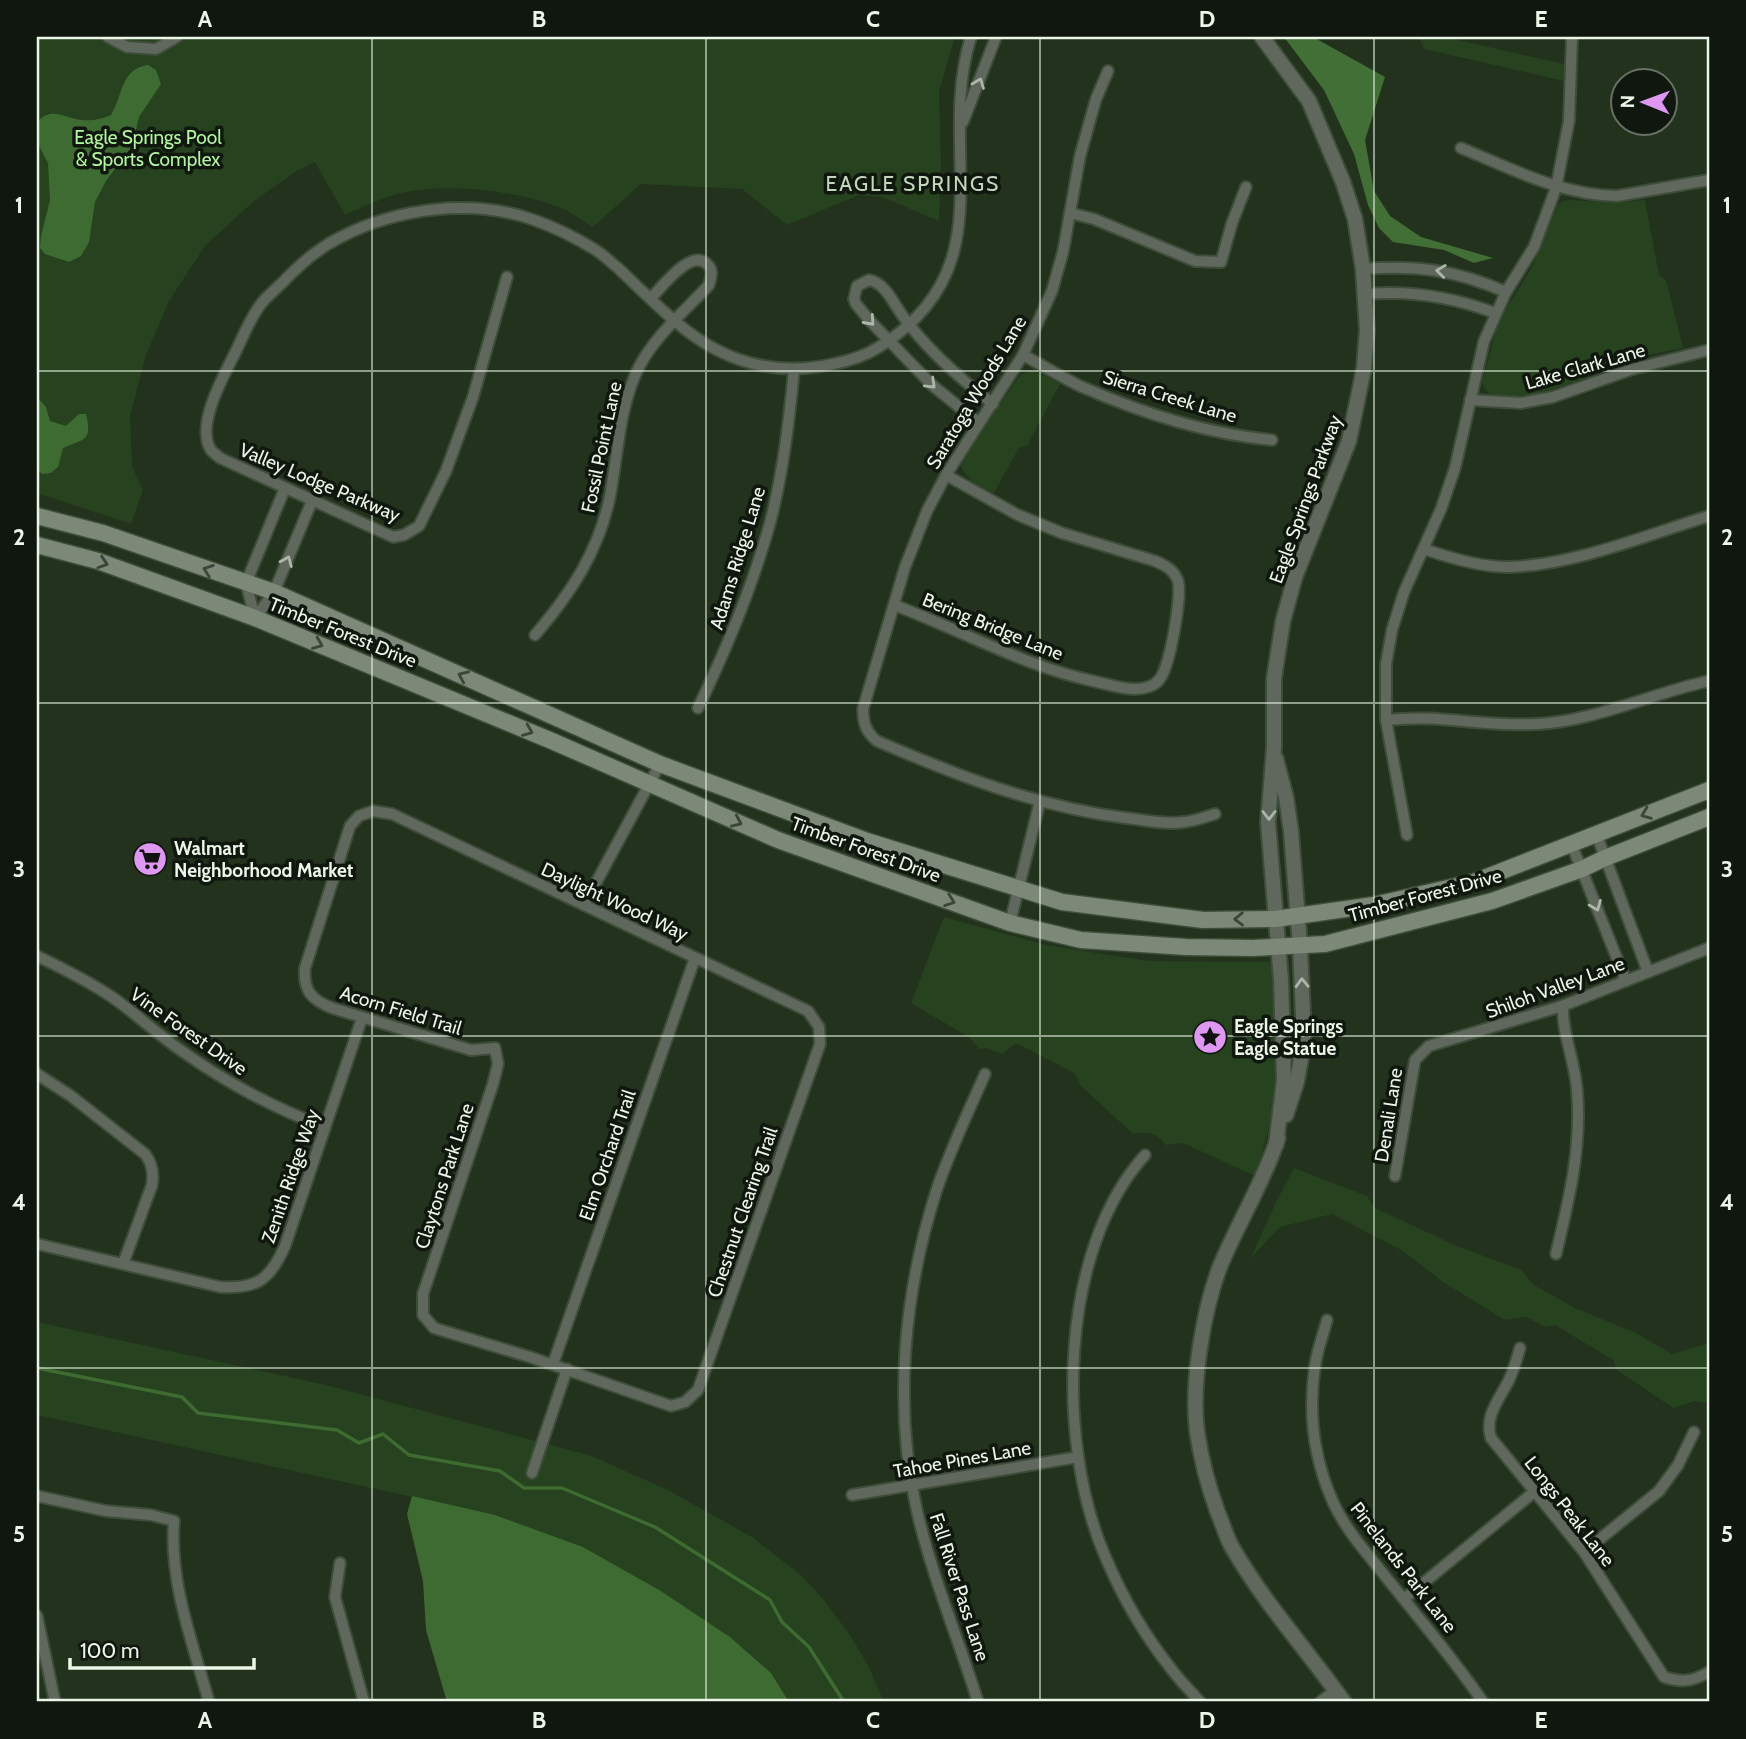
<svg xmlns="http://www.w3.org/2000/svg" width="1746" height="1739" viewBox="0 0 1746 1739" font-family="Cabin,sans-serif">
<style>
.green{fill:#26421e}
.forest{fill:#426f35}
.water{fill:#3e6b31}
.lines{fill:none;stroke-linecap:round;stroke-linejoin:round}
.stream{stroke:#3e6b31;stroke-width:3.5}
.minor-casing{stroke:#3e4d39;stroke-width:14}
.tertiary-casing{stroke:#3e4d39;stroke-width:18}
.secondary-casing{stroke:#3e4d39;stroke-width:19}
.minor{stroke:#60685d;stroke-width:10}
.tertiary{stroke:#60685d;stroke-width:14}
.secondary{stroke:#7c8978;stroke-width:16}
.oneway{stroke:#acb6a9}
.oneway2{stroke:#3b4538}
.grid{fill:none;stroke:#ebf6e8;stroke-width:2;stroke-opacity:0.55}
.labels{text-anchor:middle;stroke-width:7;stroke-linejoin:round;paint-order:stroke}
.park-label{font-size:19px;fill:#b3f5a1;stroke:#10170e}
.street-label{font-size:19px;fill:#ebf6e8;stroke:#10170e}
.poi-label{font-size:19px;font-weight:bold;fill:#ebf6e8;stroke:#10170e;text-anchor:start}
.neighbourhood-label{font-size:21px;letter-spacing:2px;fill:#c3d7bd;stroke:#10170e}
.neatline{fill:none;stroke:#ebf6e8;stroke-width:2.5}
.grid-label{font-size:23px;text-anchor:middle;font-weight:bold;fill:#ebf6e8}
</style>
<rect width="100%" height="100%" fill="#22321d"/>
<g class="green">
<path d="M37,37h918l-16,55 2,69 -2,60 -57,-24 -23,-2 -72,30 -45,-36 -101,-5 -48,43c-9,-5 -18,-12 -28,-17 -42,-19 -114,-27 -159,-18 -21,4 -41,14 -61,23l-30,-53 -20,10 -41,29 -49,45 -36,55 -23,54 -16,61 2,50 11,24 -12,34 -94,-31z"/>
<polygon points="1418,37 1445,37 1564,64 1564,81 1424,49"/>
<path d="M1570,200l45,3 30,-3 14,75 7,5 17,68c-16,3 -32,6 -48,11 -41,13 -105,48 -147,34l-6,-10 14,-53 8,-18 27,-43 27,-64 5,-4z"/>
<path d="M1033,370l27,14 -33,62 -8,2 -25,45c-14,-8 -32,-13 -33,-31l59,-87z"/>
<path d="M944,917l102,28 103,16 120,1 3,5c2,45 7,92 1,136 -3,25 -10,49 -18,73l-72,-33 -17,2c-9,-11 -19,-15 -33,-11l-52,-48 -7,-13 -58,-30 -14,11 -15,-6 -8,1 -9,-11 -59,-35z"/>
<polygon points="1294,1168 1367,1196 1375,1208 1457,1246 1521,1270 1534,1285 1575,1308 1636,1333 1672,1354 1709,1343 1709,1403 1695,1401 1673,1408 1617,1370 1613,1360 1555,1325 1545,1327 1526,1317 1505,1320 1443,1282 1401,1250 1332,1214 1280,1227 1250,1259 1277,1200"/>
<polygon points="37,1322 326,1385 592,1456 668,1490 752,1537 801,1575 824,1600 850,1635 869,1667 884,1702 789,1702 771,1673 730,1637 661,1591 583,1547 495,1515 37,1415"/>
</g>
<polygon class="forest" points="1284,37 1313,37 1385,77 1365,140 1374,191 1390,216 1421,237 1493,258 1474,263 1444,250 1393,242 1379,228 1368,205 1354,154 1324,90"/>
<g class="water">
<path d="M148,65l8,5 5,14 -22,33 -7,29 -26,35 -11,21 -6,40 -8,14 -12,6 -24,-8 -5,-6 1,-12 9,-36 -2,-37 -11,-21v-20c15,-17 28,-3 46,-2 10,1 19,-1 28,-5 12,-19 9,-46 37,-50z"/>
<path d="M37,397l9,10 4,14 16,5 13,-12h7c7,28 -3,25 -23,34l-5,19 -7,6 -9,1 -5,-5z"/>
<polygon points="412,1496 495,1515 583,1547 661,1591 730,1637 771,1673 789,1702 447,1702 426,1630 423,1581 407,1514"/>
</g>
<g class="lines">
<polyline class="stream" points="37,1368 182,1397 198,1413 337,1430 359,1443 383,1434 409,1455 500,1471 524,1488 562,1488 655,1527 770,1600 782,1622 809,1647 844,1702"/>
<g class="minor-casing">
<g id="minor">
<polyline points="108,37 127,47 156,49 177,37"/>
<path d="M1108,71l-12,28 -16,57 -17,96 -11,39 -29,64 -77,120 -19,36 -22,56 -42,142c0,14 3,23 14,32 81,35 161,66 249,77 19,2 39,7 58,4 11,-1 21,-5 31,-8"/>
<polyline points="963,122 996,37"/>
<path d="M1461,148c51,21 100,47 156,48l92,-16"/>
<polyline points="1070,213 1094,219 1195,261 1221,262 1232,223 1246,187"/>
<path d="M1363,269c54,-4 93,1 143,23"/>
<path d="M507,277l-34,120 -27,74 -27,55 -15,9 -11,2 -173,-79c-3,-3 -7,-5 -9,-8 -16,-24 13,-75 24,-97 8,-16 15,-35 26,-49 5,-7 14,-14 21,-21 17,-18 35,-34 57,-45 57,-30 133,-40 195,-18 20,7 42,18 60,29 9,5 16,13 24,19 19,18 38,37 58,54 45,39 98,55 157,42 16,-3 32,-8 46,-17 130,-81 56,-197 92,-310"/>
<path d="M1366,294c46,-4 87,3 129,19"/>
<path d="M1023,355c19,10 38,22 57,31 59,26 128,48 192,54"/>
<polyline points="1470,400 1521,403 1553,397 1633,369 1709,350"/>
<path d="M979,423l-47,-38 -61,-63 -15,-18 -2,-5 3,-13 12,-6c15,2 24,22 33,35 25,35 57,63 91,89"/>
<path d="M1424,549c26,9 56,18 83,18 66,-1 139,-32 202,-51"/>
<path d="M894,605c67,25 130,61 199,76 14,3 28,8 42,8 9,0 19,-3 24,-9 11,-12 23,-84 19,-99 -4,-11 -13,-16 -23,-20l-93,-28 -44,-18 -72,-40"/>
<polyline points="255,618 246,583 285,488"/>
<polyline points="255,618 274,592 312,501"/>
<path d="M535,635c36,-42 64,-84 75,-139 8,-42 9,-86 27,-125 16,-34 48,-60 72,-86 2,-8 5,-15 -2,-21 -16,-16 -45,23 -56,34"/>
<path d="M698,708c29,-60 54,-120 72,-185 13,-50 19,-101 24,-153"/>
<path d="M1386,720c51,-6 100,7 151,4 59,-3 115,-31 172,-43"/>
<path d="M373,811l19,3 416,197 11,16 1,17 -122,346 -13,12 -14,4 -141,-49 -96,-29 -11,-13v-21l70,-210 5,-20 -3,-16 -24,2 -139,-42c-20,-8 -29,-17 -27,-40l45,-142 9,-10z"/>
<polyline points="1596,833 1648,972"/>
<polyline points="1407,835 1386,720 1386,664 1392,630 1404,592 1441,509 1455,468 1484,341 1506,292 1534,247 1556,188 1569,121 1572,37"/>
<polyline points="1571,843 1626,981"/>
<polyline points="584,905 660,764"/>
<polyline points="1010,923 1040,801"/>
<path d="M37,956c25,12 51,25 75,41 23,16 44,36 67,52 46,33 94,59 146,78"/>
<path d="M37,1074l34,22 74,58c7,9 9,19 7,31l-29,79"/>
<path d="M1145,1155c-86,95 -89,287 -40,401 16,38 38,77 64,110 9,13 21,24 31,36"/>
<polyline points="1395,1176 1415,1060 1429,1046 1562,1006 1709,948"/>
<path d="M37,1244l183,43c37,2 50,-7 65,-41l77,-228"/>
<path d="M1556,1254c13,-54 26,-107 21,-164 -2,-29 -15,-56 -14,-84"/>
<path d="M1327,1320c-4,15 -10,31 -12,46 -7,46 -1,93 18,136 12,27 33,50 52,74 33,41 68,82 98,126"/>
<path d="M1520,1348c-3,10 -6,22 -11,32 -10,20 -25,36 -18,58l93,114 80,125c18,6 29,4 45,-5"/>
<polyline points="553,1364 695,958"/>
<polyline points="532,1473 567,1369"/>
<polyline points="852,1495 1078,1457"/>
<path d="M37,1496l69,15 45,4 23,6c-5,61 19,123 35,181"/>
<polyline points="1584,1552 1659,1491 1678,1465 1694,1432"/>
<polyline points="340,1563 335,1597 364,1702"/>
<polyline points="1404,1599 1534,1492"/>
<polyline points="37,1616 55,1702"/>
<path d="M978,1702c-20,-64 -46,-126 -61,-191 -24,-105 -13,-218 19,-319 13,-40 32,-79 49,-118"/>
<polyline points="1320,1702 1336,1690"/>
</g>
</g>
<g class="tertiary-casing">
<g id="tertiary">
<polyline points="1262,37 1309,101 1343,182 1355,219 1363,269 1367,330 1364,368 1349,441 1295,577 1283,621 1274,678 1274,747 1268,822 1281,980 1284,1080 1276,1145"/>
<polyline points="1276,759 1286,797 1291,831 1300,946 1303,1015 1303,1047 1297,1081 1286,1115"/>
<path d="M1278,1138c-15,46 -41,86 -59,131 -16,44 -28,115 -22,162 4,28 11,55 21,82 5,11 8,24 14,34 32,56 75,103 112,155"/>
</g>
</g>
<g class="secondary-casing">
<g id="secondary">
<polyline points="37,516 103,533 274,592 660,764 867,841 1062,902 1203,920 1275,919 1374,905 1474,882 1709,790"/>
<polyline points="37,545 98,561 255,618 552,741 778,840 1010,923 1081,940 1186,947 1253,948 1325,944 1492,901 1582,869 1605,858 1709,817"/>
</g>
</g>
<use href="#minor" class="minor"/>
<use href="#tertiary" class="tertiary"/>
<use href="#secondary" class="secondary"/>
</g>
<defs><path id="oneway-chevron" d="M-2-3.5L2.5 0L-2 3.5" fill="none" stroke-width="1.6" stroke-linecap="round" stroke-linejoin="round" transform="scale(1.75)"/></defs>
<g class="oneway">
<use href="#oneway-chevron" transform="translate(979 83) rotate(-69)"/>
<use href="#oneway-chevron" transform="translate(1441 271) rotate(-173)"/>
<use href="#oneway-chevron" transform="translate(870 321) rotate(48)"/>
<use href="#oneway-chevron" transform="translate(931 384) rotate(44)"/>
<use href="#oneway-chevron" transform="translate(287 561) rotate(-67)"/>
<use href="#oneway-chevron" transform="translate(1269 815) rotate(90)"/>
<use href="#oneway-chevron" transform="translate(1596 906) rotate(68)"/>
<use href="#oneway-chevron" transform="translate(1302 983) rotate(-92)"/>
</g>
<g class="oneway2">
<use href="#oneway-chevron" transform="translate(103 563) rotate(18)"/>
<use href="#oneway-chevron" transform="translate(208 570) rotate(-161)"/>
<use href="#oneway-chevron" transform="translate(318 644) rotate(22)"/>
<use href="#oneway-chevron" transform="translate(463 676) rotate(-156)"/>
<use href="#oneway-chevron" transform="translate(528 731) rotate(22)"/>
<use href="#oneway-chevron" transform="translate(1646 814) rotate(159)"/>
<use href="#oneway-chevron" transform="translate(737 822) rotate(24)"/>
<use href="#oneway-chevron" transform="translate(950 901) rotate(20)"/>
<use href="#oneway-chevron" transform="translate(1239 919) rotate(179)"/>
</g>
<path class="grid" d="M372,37v1665M706,37v1665M1040,37v1665M1374,37v1665M37,371h1672M37,703h1672M37,1036h1672M37,1368h1672"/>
<defs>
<g id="supermarket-disc" transform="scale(1.75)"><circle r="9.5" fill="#df98f1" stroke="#10170e"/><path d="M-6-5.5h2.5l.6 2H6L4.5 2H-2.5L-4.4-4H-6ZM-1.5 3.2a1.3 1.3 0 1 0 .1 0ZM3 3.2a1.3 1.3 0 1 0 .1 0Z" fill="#111"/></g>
<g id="sight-disc" transform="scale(1.75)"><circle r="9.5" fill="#df98f1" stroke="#10170e"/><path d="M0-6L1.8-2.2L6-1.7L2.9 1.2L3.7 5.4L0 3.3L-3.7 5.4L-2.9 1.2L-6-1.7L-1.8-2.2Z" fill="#111"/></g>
</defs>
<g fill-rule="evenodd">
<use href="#supermarket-disc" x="150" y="859"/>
<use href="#sight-disc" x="1210" y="1037"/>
</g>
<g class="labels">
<g class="park-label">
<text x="148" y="144">Eagle Springs Pool<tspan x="148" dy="22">&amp; Sports Complex</tspan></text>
</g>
<g class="street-label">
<text transform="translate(1585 366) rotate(-16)" y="7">Lake Clark Lane</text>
<text transform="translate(976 392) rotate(-59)" y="7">Saratoga Woods Lane</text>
<text transform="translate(1170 396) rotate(17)" y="7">Sierra Creek Lane</text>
<text transform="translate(601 447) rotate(-78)" y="7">Fossil Point Lane</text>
<text transform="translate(320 482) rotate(23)" y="7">Valley Lodge Parkway</text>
<text transform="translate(1305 499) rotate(-70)" y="7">Eagle Springs Parkway</text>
<text transform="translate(737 558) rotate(-73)" y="7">Adams Ridge Lane</text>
<text transform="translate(993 626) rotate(22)" y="7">Bering Bridge Lane</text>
<text transform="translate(343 632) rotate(22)" y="7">Timber Forest Drive</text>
<text transform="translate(866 849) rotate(20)" y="7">Timber Forest Drive</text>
<text transform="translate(1425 895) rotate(-15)" y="7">Timber Forest Drive</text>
<text transform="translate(615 901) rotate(25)" y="7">Daylight Wood Way</text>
<text transform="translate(1555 987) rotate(-20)" y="7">Shiloh Valley Lane</text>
<text transform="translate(401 1010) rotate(17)" y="7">Acorn Field Trail</text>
<text transform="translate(189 1031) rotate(35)" y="7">Vine Forest Drive</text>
<text transform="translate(1388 1115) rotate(-81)" y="7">Denali Lane</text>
<text transform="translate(607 1155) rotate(-71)" y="7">Elm Orchard Trail</text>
<text transform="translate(290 1176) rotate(-71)" y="7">Zenith Ridge Way</text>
<text transform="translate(444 1176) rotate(-72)" y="7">Claytons Park Lane</text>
<text transform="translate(742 1212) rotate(-71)" y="7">Chestnut Clearing Trail</text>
<text transform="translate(962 1459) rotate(-10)" y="7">Tahoe Pines Lane</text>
<text transform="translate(1570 1511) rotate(52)" y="7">Longs Peak Lane</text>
<text transform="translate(1404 1567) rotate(52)" y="7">Pinelands Park Lane</text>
<text transform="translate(960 1587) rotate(72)" y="7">Fall River Pass Lane</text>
</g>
<g class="poi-label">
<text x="174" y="855">Walmart<tspan x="174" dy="22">Neighborhood Market</tspan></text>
<text x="1234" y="1033">Eagle Springs<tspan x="1234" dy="22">Eagle Statue</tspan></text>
</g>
<g class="neighbourhood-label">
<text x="913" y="191">EAGLE SPRINGS</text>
</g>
</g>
<rect width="1746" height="1739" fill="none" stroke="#10170e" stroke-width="77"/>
<g transform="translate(1644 102) rotate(271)"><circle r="33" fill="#10170e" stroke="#687065" stroke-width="2"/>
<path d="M0-5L12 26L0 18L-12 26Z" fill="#df98f1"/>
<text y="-10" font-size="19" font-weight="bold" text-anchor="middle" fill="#ebf6e8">N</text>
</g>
<path d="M70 1658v10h184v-10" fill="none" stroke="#ebf6e8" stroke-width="3.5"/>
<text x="80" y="1658" font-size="21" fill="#ebf6e8" stroke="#10170e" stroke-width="5" paint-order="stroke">100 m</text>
<rect x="38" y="38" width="1670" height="1662" class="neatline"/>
<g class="grid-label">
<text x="205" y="27">A</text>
<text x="539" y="27">B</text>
<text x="873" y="27">C</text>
<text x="1207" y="27">D</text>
<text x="1541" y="27">E</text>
<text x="19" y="213">1</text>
<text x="1727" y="213">1</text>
<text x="19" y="545">2</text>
<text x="1727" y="545">2</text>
<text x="19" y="877">3</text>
<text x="1727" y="877">3</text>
<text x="19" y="1210">4</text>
<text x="1727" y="1210">4</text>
<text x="19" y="1542">5</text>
<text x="1727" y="1542">5</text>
<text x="205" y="1728">A</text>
<text x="539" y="1728">B</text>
<text x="873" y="1728">C</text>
<text x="1207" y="1728">D</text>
<text x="1541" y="1728">E</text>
</g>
</svg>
